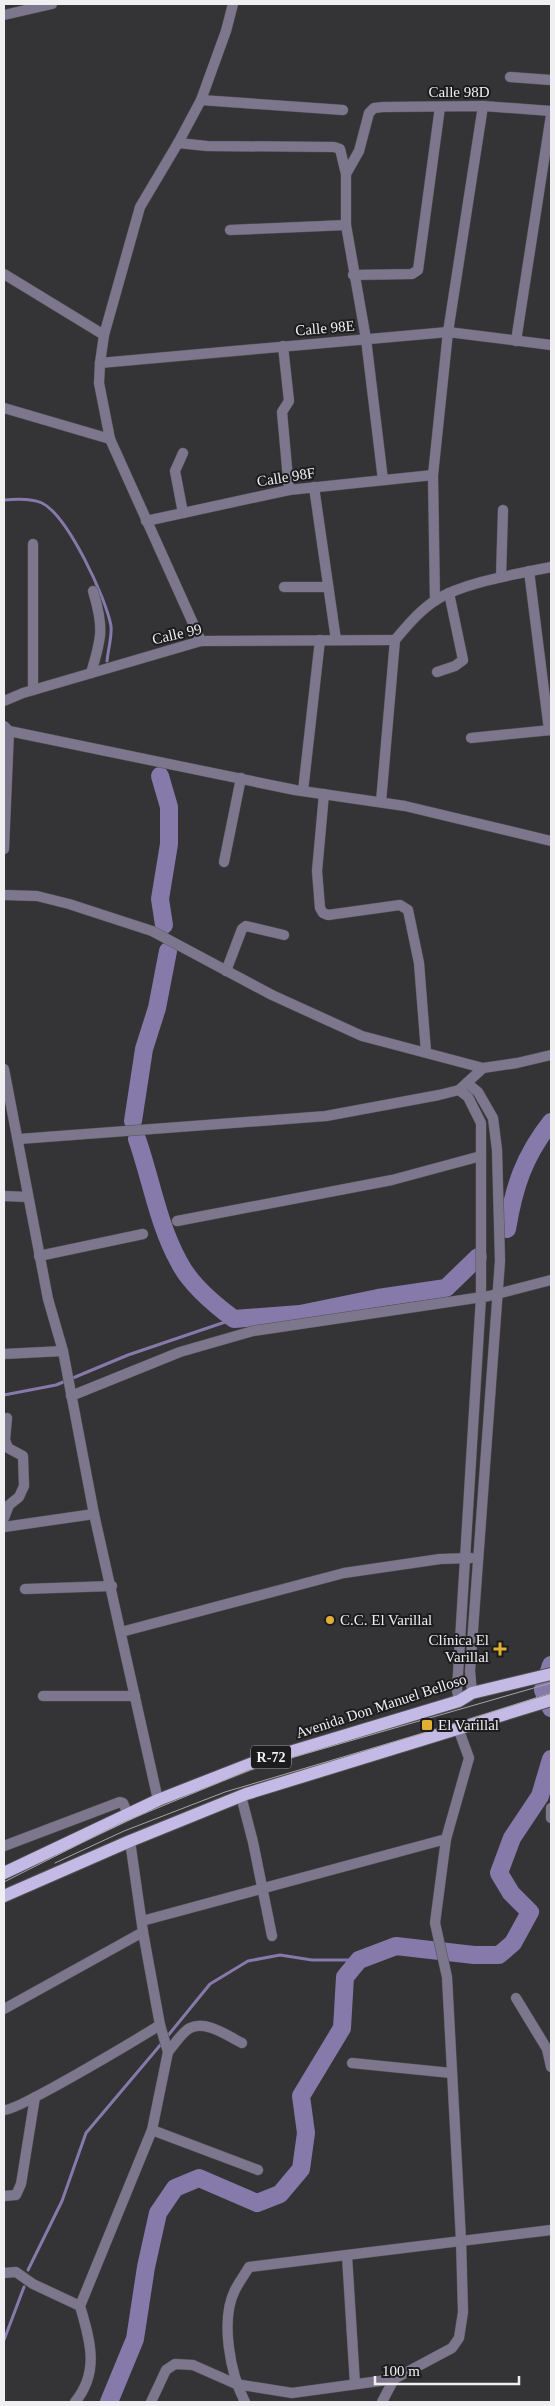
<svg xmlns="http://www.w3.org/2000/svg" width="555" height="2406" viewBox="0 0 555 2406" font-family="Georgia,serif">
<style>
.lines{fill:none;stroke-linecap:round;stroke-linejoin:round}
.stream{stroke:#867aaa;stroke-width:3}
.river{stroke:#867aaa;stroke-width:18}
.minor-casing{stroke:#525154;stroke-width:11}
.major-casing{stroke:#525154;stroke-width:14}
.minor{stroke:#7c778d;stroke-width:10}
.major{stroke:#c3bae5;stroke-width:12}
.tram{stroke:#a5a4a7;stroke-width:1}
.poi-dot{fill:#e1af34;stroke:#1c1b1d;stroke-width:2}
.labels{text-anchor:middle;stroke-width:4;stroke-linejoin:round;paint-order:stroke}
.shield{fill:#1c1b1d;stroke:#b0afb1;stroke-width:1}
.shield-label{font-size:14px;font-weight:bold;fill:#efeff1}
.street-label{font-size:15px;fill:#efeff1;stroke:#1c1b1d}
.poi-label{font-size:15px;fill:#efeff1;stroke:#1c1b1d;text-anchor:start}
</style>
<rect width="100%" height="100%" fill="#343336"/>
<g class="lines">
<g class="stream">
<path d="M4,500c11,-1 27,-2 38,3 26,13 64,95 69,123 1,11 -3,24 -4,35"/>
<polyline points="4,1395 56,1385 128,1355 234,1319"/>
<polyline points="166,2038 210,1984 248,1961 280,1955 312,1960 359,1960"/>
<polyline points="28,2270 62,2201 86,2133 162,2043"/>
<polyline points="4,2340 24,2287"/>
</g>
<g class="river">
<polyline points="160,776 169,807 169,844 160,899 164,925"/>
<polyline points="133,1121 144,1049 157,1008 168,951"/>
<path d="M137,1139c14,40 21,85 42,123 11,22 36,43 55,57l66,-5 78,-16 68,-10 32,-31"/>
<path d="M507,1229c7,-42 17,-73 44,-107"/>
<polyline points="551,1665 543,1690 551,1708"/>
<polyline points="109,2402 135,2339 146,2267 158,2213 175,2188 199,2178 257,2203 280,2194 301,2169 306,2133 301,2096 342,2028 345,1977 359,1960 396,1946 474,1955 499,1955 513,1943 530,1912 511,1893 499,1873 512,1838 540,1796 551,1759"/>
</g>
<g class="minor-casing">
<g id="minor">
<polyline points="4,15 52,4"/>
<polyline points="510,77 551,80"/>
<polyline points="201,100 343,110"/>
<polyline points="178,143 207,146 334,147 340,149 346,174"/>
<polyline points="230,230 346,225"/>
<polyline points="4,274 104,335"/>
<polyline points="353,275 412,274 418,270 440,107"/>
<polyline points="516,341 551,115"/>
<polyline points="283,346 289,401 282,412 289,490"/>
<polyline points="100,363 448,332 551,345"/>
<polyline points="4,408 110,439"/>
<polyline points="183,453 175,471 183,513"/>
<polyline points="383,480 366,339 346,225 346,174 359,151 369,113 374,108 383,107 483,106 551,111"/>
<polyline points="314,487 336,640"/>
<polyline points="146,521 289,490 433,475"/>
<polyline points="33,544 33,690"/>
<polyline points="529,571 549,730"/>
<polyline points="501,577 503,510"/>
<polyline points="284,587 328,587"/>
<polyline points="435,601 433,475 448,332 483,106"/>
<polyline points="201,641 110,439 99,383 100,363 104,335 140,207 178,143 201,100 226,31 233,4"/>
<polyline points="437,672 455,666 463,660 449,593"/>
<path d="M91,673c11,-36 13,-46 2,-82"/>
<polyline points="4,701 23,693 201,641 395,640"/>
<polyline points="4,726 9,731 295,790 405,806 551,841"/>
<polyline points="471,738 551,730"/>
<polyline points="303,791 320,640"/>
<polyline points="324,794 317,871 320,908 323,913 328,915 400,905 408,910 419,963 426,1052"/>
<path d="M381,802l14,-162c12,-14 25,-30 41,-40 28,-18 82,-26 115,-33"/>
<polyline points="4,849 9,731"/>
<polyline points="224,862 241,778"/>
<polyline points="4,895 37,896 69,904 152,931 272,995 362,1036 483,1068 517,1063 551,1055"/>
<polyline points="226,971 242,929 246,926 284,935"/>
<polyline points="4,1069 48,1299 63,1351 94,1514 158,1800"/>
<polyline points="467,1083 478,1092 493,1118 497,1150 500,1261 470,1671 472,1693"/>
<polyline points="459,1090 468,1097 481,1123 481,1297 457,1690 459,1701"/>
<polyline points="19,1139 326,1116 439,1095 459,1090 483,1068"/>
<polyline points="4,1196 28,1197"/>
<polyline points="177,1221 392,1180 481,1156"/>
<polyline points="39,1256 143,1234"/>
<polyline points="4,1354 63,1351"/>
<polyline points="71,1396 180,1352 253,1331 489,1296 551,1280"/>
<polyline points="4,1518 9,1505 19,1497 24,1486 23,1456 8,1448 5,1440 7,1418"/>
<polyline points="4,1527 94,1514"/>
<polyline points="25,1589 112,1586"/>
<polyline points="121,1632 344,1573 440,1559 471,1558"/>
<polyline points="43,1696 135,1696"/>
<polyline points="241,1796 253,1842 272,1936"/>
<polyline points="551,1808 551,1818"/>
<polyline points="4,1846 120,1802 123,1803 128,1814"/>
<polyline points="142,1921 446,1839"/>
<polyline points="516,1998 547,2049 551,2067"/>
<polyline points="4,2009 143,1932"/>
<path d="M168,2052c6,-7 14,-20 22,-24 16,-8 38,8 52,15"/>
<polyline points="352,2063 451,2073"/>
<path d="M4,2110c14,1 135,-72 156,-85"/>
<polyline points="152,2130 258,2170"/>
<polyline points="4,2196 16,2195 21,2184 35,2097"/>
<polyline points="347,2256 355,2384"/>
<polyline points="4,2273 16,2272 33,2284 80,2306"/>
<path d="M75,2402c25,-30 15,-62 5,-96l72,-176 16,-78 -8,-27 -17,-93 -13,-91"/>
<polyline points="151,2402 166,2370 175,2364 193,2365 236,2384 292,2393 394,2379 452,2348 459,2338 463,2312 461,2240 447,1977 435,1923 446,1839 469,1758 458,1728"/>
<path d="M245,2402c-15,-29 -25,-82 -10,-112 4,-8 10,-16 14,-23l302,-37"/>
<polyline points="382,2402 394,2379"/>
</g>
</g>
<g class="major-casing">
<g id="major">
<polyline points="4,1873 158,1800 250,1764 459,1701 472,1693 551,1674"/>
<polyline points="4,1896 130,1841 246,1794 551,1700"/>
</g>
</g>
<use href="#minor" class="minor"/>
<use href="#major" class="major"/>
<g class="tram">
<polyline points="55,1863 124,1831 225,1792 464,1721 551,1693"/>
<polyline points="4,1882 119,1824 249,1770 551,1683"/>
</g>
</g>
<g class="poi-dot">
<circle cx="330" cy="1620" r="5"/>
<path d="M497.5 1641.5h5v5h5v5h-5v5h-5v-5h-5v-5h5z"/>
<rect x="421" y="1719" width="12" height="12" rx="2.5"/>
</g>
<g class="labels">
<rect class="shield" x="251" y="1745.5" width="40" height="23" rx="4"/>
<g class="shield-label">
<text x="271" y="1762">R-72</text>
</g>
<g class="street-label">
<text x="459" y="97">Calle 98D</text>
<text transform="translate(325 328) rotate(-5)" y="5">Calle 98E</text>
<text transform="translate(286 477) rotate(-9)" y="5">Calle 98F</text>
<text transform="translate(177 634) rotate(-13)" y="5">Calle 99</text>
<text transform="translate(381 1706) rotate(-18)" y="5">Avenida Don Manuel Belloso</text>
</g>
<g class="poi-label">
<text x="340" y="1625">C.C. El Varillal</text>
<text x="489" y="1645" text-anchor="end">Clínica El<tspan x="489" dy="17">Varillal</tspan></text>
<text x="438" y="1730">El Varillal</text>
</g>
</g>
<rect width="555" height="2406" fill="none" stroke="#efeff1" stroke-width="10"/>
<path d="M375 2376v8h144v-8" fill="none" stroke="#efeff1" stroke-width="2.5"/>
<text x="382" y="2376" font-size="15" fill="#efeff1" stroke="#1c1b1d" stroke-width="4" paint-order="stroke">100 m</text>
</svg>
